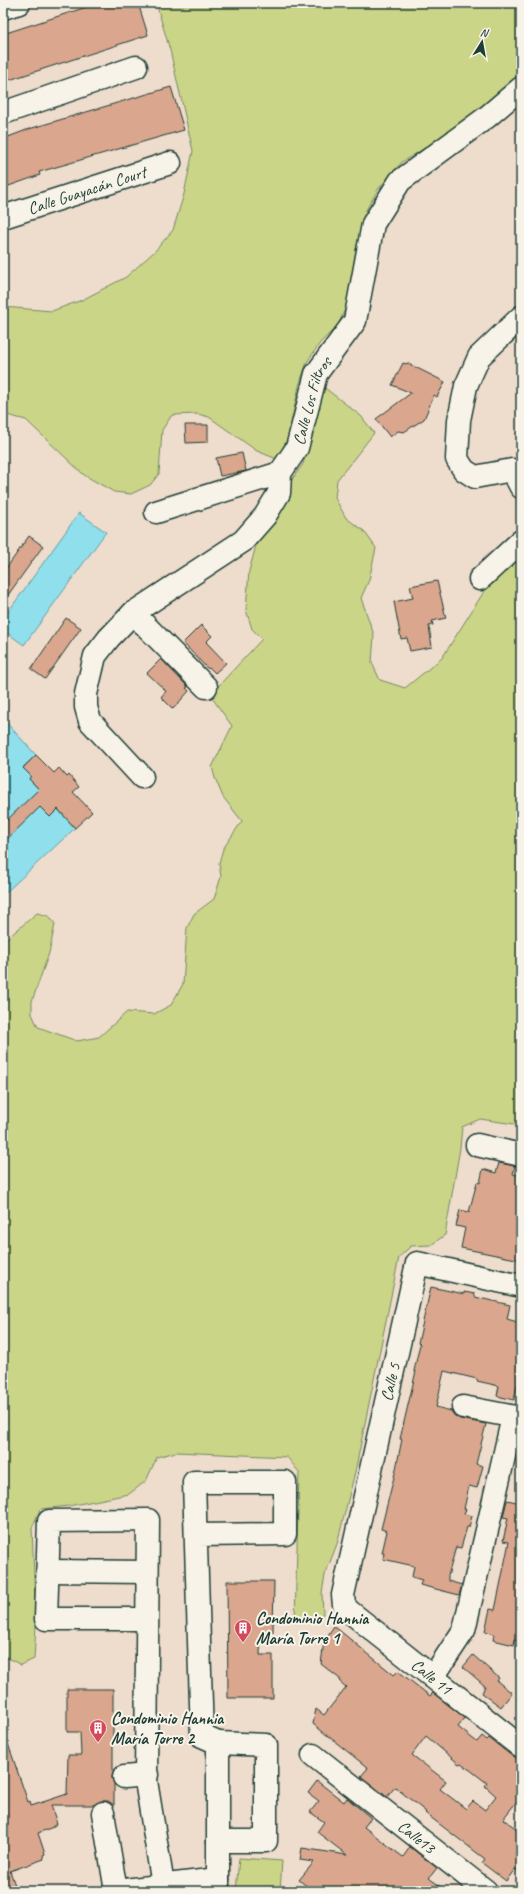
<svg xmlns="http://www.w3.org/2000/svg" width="524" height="1894" viewBox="0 0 524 1894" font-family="Caveat,sans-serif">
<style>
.green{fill:#cad588;stroke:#74895e}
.water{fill:#8fdfec;stroke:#629ea2}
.building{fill:#daa68e;stroke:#1f3d34;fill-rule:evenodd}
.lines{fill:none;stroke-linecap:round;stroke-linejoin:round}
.minor-casing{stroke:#1f3d34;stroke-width:25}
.minor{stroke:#f7f3e8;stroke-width:22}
.labels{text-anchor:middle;stroke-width:4;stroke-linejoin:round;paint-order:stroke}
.street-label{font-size:17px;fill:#1f3d34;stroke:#f7f3e8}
.poi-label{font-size:17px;font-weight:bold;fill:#1f3d34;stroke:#f7f3e8;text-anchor:start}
</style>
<rect width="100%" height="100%" fill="#eedccd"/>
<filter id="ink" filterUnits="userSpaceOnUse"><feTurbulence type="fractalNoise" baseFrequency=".025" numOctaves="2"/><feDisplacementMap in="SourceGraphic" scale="8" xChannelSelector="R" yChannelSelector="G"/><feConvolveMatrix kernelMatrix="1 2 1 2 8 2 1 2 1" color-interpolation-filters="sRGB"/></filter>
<g filter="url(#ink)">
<g class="green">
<polygon points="156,3 521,3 521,70 511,84 454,130 402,162 379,188 366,210 356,249 349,300 338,325 320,343 307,362 299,386 288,437 277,459 257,451 209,417 198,414 172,415 162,430 159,474 150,485 131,494 114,492 84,475 26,420 3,414 3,307 52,311 82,300 126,277 155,251 173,230 184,194 193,151 170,50"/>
<polygon points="321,385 361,416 374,433 337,480 335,498 346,518 364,531 376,548 369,580 361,598 374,635 372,663 380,680 405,688 442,658 485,590 521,544 521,1125 480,1119 462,1127 460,1148 445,1235 431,1245 411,1246 399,1257 355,1472 337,1544 325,1575 322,1593 323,1614 314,1620 295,1622 299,1472 287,1457 176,1452 157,1457 146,1481 129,1494 69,1506 40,1509 32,1528 36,1625 34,1659 21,1665 6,1657 3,1650 3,942 37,913 49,916 55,924 49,953 32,1001 32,1014 38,1027 77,1041 99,1037 127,1012 154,1014 171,1005 183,984 187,928 194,914 214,899 221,877 219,863 223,849 242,821 223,797 215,778 212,767 232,726 210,695 262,639 252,629 246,610 249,571 259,535 288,485 303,464 315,423"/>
<polygon points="239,1858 282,1861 280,1891 236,1891"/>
</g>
<g class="water">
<polygon points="79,513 106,532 24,645 3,630 3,619"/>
<polygon points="3,719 36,755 23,767 31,776 29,779 75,828 3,895"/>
</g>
<g class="building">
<polygon points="99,3 138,3 148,35 3,82 3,34"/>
<polygon points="171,87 184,130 39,172 40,175 3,188 3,139 29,129"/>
<polygon points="403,363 406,364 407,363 445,382 437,397 434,395 424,419 404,432 398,431 390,437 376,419 411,393 392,385"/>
<polygon points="185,425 208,425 208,442 186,443"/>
<polygon points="242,453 246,471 220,476 216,458"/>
<polygon points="29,536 43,546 3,602 3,573"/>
<polygon points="437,581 446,618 432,621 433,625 429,626 432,647 410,651 407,638 401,639 394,602 413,598 410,586"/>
<polygon points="66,618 81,628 45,679 31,669"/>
<polygon points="201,625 212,636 206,642 226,663 215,673 211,669 207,668 183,643"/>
<polygon points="161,659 188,687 186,688 189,691 173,709 161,697 166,691 147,673"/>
<polygon points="36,755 54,773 59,768 67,777 69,775 79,787 73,792 92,812 75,828 58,809 50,817 40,807 3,843 3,824 39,789 29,779 31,776 23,768"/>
<polygon points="499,1163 515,1166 513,1174 521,1176 521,1260 461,1248 465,1228 456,1226 460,1210 469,1212 477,1182 480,1183 483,1169 496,1173"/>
<polygon points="431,1287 464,1294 464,1292 475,1294 475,1297 510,1305 507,1319 521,1323 521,1386 517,1385 514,1400 497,1396 499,1386 477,1381 477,1379 444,1371 436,1407 451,1411 455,1416 460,1419 486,1424 476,1464 483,1466 477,1488 469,1486 464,1509 466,1509 464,1514 472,1516 469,1527 467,1527 461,1548 456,1547 448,1576 448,1581 462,1585 459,1595 420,1585 422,1580 412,1577 414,1566 383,1559 384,1553 382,1553 387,1531 381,1529 396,1469 402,1439 400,1439 416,1371 414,1371 420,1344 418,1343"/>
<polygon points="507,1500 521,1503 521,1641 515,1639 514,1645 493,1640 494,1634 485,1631 490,1609 495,1610 509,1542 503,1541 508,1518 503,1517"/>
<polygon points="227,1581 274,1581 273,1632 261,1632 260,1655 273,1655 273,1698 228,1698"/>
<path d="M334,1626l60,49 4,-4 32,25 3,-3 32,25 -7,9 19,15 5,-6 5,4 2,-2 24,19 8,3v36l-18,23 18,13v42l-6,-5 -9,12 -24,-18 3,-4 -60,-46 1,-1 -31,-25 -8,10 -26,-21 7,-8 -55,-44 3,-15 8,6 22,-28 -7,-6 1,-2 -19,-15 3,-23zM426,1736l33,28 2,-1 26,20 -2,3 11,10 -11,14 -12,-9 -7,8 -26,-20 6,-8 -34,-26z"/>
<polygon points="473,1655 499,1678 497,1681 512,1693 501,1707 482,1693 485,1686 463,1667"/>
<polygon points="67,1689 113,1689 113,1771 112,1778 114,1784 114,1805 108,1801 101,1801 94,1805 51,1805 57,1824 53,1826 53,1827 38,1833 45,1854 43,1855 44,1859 10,1871 17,1891 3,1891 3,1735 5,1735 28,1802 30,1801 31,1806 67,1794 68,1755 81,1755 80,1732 67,1732"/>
<polygon points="317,1781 344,1802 347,1798 371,1818 364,1827 403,1857 410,1847 437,1868 429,1878 446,1891 313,1891 299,1880 314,1862 300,1860 302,1848 347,1855 317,1832 324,1822 310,1812 319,1801 308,1793"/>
</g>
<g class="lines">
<g class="minor-casing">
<g id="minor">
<polyline points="3,8 19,3"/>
<polyline points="3,113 136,67"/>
<path id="s1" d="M3,217l167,-54"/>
<polyline points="521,317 479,357 466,386 459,420 457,459 464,470 475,477 512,470 521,487"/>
<polyline points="156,512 280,473"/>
<polyline points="480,579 521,541"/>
<polyline points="133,613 206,687"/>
<path id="s2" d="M142,777l-52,-56 -4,-14v-13l9,-38 14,-18 24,-25 110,-72 22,-25 14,-23 1,-20 17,-25 19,-74 39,-53 18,-97 27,-43 87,-64 34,-29"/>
<polyline points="477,1145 521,1155"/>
<path id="s3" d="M521,1286l-104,-23 -74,332 1,10 5,6 172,136"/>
<polyline points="463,1407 521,1418"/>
<polyline points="196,1535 285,1534 285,1482 194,1482 202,1736 218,1743 218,1891"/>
<polyline points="48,1571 147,1572"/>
<polyline points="147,1619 46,1619 49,1521 148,1520 146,1781 163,1885"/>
<polyline points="433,1677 464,1630 513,1417"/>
<polyline points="218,1743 266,1745 266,1841 218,1841"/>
<path id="s4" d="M313,1755l173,136"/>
<polyline points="124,1777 147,1775"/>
<polyline points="103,1813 116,1891 218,1879"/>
</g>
</g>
<use href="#minor" class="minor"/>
</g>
</g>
<defs>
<g id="building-pin" transform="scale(0.9)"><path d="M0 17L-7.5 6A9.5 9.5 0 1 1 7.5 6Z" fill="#d1495b" stroke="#f7f3e8"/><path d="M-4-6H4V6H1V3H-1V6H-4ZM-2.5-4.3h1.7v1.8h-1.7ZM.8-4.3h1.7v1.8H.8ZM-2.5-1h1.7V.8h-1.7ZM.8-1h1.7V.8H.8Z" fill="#fff"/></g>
</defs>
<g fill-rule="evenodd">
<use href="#building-pin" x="243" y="1628"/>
<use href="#building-pin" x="98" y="1728"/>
</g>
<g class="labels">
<g class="street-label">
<text dy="6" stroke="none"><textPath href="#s1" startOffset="88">Calle Guayacán Court</textPath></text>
<text dy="6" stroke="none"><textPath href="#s2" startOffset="492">Calle Los Filtros</textPath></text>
<text transform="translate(390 1382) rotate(-77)" y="6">Calle 5</text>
<text dy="6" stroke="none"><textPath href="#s3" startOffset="570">Calle 11</textPath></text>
<text dy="6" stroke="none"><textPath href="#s4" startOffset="132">Calle13</textPath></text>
</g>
<g class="poi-label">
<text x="256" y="1624">Condominio Hannia<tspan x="256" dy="20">María Torre 1</tspan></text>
<text x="111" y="1724">Condominio Hannia<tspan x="111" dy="20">María Torre 2</tspan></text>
</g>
</g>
<rect width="524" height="1894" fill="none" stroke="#f7f3e8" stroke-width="16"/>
<rect x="8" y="8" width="508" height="1878" fill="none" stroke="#1f3d34" stroke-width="1.5" filter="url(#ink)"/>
<g transform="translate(482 42) rotate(11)" stroke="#f7f3e8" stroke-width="3" paint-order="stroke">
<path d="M0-3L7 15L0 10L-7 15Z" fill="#1f3d34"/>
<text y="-6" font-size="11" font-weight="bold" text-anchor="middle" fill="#1f3d34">N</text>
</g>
</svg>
